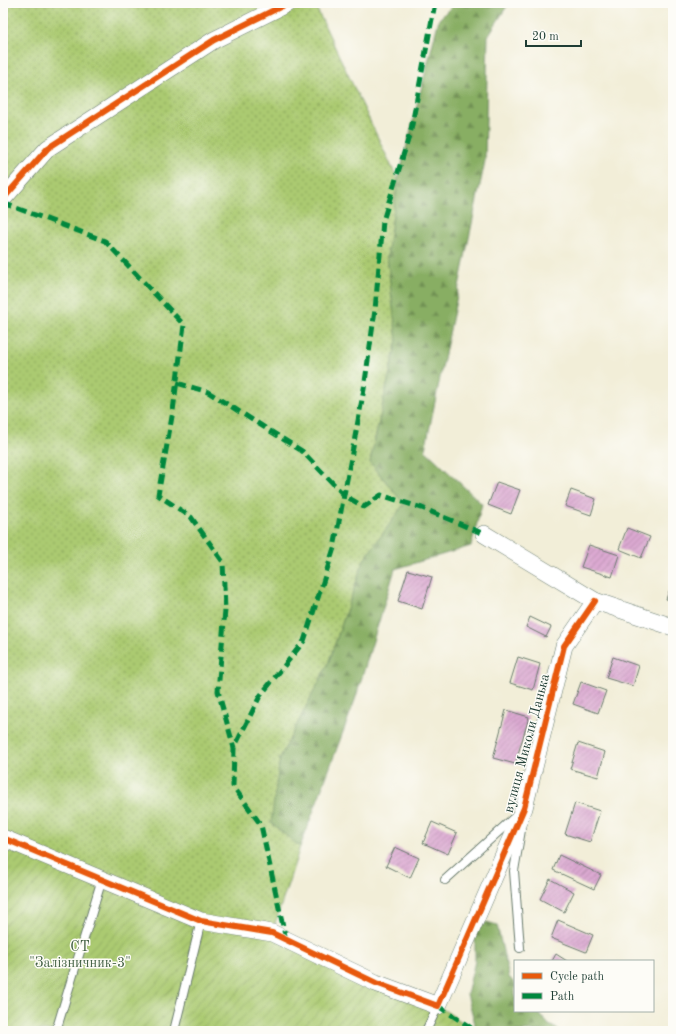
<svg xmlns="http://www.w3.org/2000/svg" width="676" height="1034" viewBox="0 0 676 1034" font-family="'Old Standard TT',serif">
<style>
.grass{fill:url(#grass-dots);stroke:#658452}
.forest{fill:url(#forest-firs);stroke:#54764c}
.garden{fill:url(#garden-furrows);stroke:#658452}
.building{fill:url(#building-hatch)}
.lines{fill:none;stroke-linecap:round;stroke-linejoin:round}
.lane-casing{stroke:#697b6d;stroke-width:10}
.street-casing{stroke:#697b6d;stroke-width:18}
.lane{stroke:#fff;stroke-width:8}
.street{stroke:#fff;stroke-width:17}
.quiet{stroke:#00873e;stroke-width:5;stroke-dasharray:10 5;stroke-linecap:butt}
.cycleway-casing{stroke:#fdfcf7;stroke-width:8}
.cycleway{stroke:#e8590c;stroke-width:6}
.labels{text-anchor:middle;stroke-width:3;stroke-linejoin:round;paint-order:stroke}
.street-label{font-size:14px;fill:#1f3d34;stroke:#fdfcf7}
.park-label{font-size:14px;fill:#426043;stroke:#fdfcf7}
</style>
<defs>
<pattern id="grass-dots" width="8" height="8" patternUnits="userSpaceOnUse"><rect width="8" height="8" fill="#abca71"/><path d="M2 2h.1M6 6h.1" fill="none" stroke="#8ba55e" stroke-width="1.8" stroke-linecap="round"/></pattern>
<pattern id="forest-firs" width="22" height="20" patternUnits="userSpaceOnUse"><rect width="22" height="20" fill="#88ae63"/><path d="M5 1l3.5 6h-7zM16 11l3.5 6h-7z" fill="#6f8f52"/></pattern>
<pattern id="garden-furrows" width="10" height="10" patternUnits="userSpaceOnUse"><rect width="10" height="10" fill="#abca71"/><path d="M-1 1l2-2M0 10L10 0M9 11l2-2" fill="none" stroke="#8ba55e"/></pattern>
<pattern id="building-hatch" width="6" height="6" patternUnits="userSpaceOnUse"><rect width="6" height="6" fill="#dba9d1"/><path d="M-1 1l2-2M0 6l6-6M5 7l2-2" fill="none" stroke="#b18baa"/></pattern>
</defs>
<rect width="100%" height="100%" fill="#fdfcf7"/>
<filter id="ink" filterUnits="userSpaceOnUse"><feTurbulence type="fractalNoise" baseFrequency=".025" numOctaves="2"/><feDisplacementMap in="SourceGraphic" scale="8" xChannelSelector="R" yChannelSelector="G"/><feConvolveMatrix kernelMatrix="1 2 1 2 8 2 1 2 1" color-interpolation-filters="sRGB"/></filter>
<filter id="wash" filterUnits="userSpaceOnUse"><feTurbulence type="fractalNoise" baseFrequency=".012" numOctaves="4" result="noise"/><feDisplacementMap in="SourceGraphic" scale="16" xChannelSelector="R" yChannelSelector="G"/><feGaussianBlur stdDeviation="0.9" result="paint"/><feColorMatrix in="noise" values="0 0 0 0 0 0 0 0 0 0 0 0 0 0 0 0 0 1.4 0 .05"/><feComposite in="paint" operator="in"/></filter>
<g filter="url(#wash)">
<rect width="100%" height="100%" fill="#f2eed8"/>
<polygon class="grass" points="3,3 314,3 398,180 387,256 397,340 370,462 404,504 364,560 328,664 280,758 272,823 300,847 272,933 201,921 3,838"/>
<g class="forest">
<polygon points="455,3 509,3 488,36 485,161 425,450 482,504 471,546 395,569 355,700 300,847 271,823 280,758 328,664 364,560 404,504 370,462 397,341 387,256 398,180 439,19"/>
<polygon points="487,922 497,925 509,977 515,984 515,1011 537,1011 549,1025 561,1031 476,1031 472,1028 475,1024 467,994 475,961 475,938 478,927"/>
</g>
<polygon class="garden" points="3,838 201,921 272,933 438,1006 476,1031 3,1031"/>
<g id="blocks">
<g class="building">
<polygon points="497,482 520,490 511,514 488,505"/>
<polygon points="571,490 596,499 591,515 565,506"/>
<polygon points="627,528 650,537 641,558 619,549"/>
<polygon points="589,545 619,555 612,577 581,567"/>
<polygon points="408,570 432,577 422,609 398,601"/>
<polygon points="673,581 673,601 666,599"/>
<polygon points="530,617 551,627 546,637 526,627"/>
<polygon points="518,657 540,664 533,690 510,683"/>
<polygon points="613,657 639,666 633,686 606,678"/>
<polygon points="581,682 606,691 598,713 573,704"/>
<polygon points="506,710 529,717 515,764 493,758"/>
<polygon points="578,743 605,752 598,777 570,769"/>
<polygon points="575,803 600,811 590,842 565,834"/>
<polygon points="432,822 457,833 448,854 423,843"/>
<polygon points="395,847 419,858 410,878 386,866"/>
<polygon points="559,855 601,875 594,889 553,870"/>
<polygon points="550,879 574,892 564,912 540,899"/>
<polygon points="558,920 593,935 586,952 551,938"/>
<polygon points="556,954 567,961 552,961"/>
</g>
</g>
</g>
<g filter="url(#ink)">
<use href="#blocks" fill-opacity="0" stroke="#697b6d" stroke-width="1"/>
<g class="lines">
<g class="lane-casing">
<g id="lane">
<polyline points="445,880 517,815"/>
<polyline points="520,948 514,871 521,830"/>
<polyline points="56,1031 102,879"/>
<polyline points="174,1031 201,921"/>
<polyline points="426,1031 438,1006"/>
</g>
</g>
<g class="street-casing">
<g id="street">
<polyline points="3,199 48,148 214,40 288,3"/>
<polyline points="484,534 595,601 673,627"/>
<polyline points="3,838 201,921 272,933 376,983 438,1006 524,808 564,646 595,601"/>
</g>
</g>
<use href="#lane" class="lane"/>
<use href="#street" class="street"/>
<g class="quiet">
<polyline points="3,203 105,241 184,325 173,411 158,495 191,517 223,562 225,610 218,691 234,748"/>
<polyline points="177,383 208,392 302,451 344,495 364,507 381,495 422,508 484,534"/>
<polyline points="286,940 261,825 233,786 234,748 260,696 304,641 334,548 364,389 375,310 383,221 411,130 435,3"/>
<polyline points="438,1006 476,1031"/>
</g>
<g class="cycleway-casing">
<g id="cycleway">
<polyline points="3,199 48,148 214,40 288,3"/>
<polyline points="3,838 201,921 272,933 376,983 438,1006 524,808 564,646 595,601"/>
</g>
</g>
<use href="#cycleway" class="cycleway"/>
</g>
</g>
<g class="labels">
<g class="street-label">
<text transform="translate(526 743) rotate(-75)" y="5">вулиця Миколи Данька</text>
</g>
<g class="park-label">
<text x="80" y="951">СТ<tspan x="80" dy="16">"Залізничник-3"</tspan></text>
</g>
</g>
<rect width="676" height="1034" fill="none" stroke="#fdfcf7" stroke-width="16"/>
<rect x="514" y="960" width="140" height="52" fill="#fdfcf7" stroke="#a4b0a9"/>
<rect x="522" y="973" width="20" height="6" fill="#e8590c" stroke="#a4b0a9"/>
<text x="550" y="980" font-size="12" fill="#1f3d34">Cycle path</text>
<rect x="522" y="993" width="20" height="6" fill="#00873e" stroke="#a4b0a9"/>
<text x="550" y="1000" font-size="12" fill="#1f3d34">Path</text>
<path d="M526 40v6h55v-6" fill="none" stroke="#1f3d34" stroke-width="2"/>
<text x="532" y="40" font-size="12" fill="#1f3d34" stroke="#fdfcf7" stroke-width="3" paint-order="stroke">20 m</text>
</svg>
